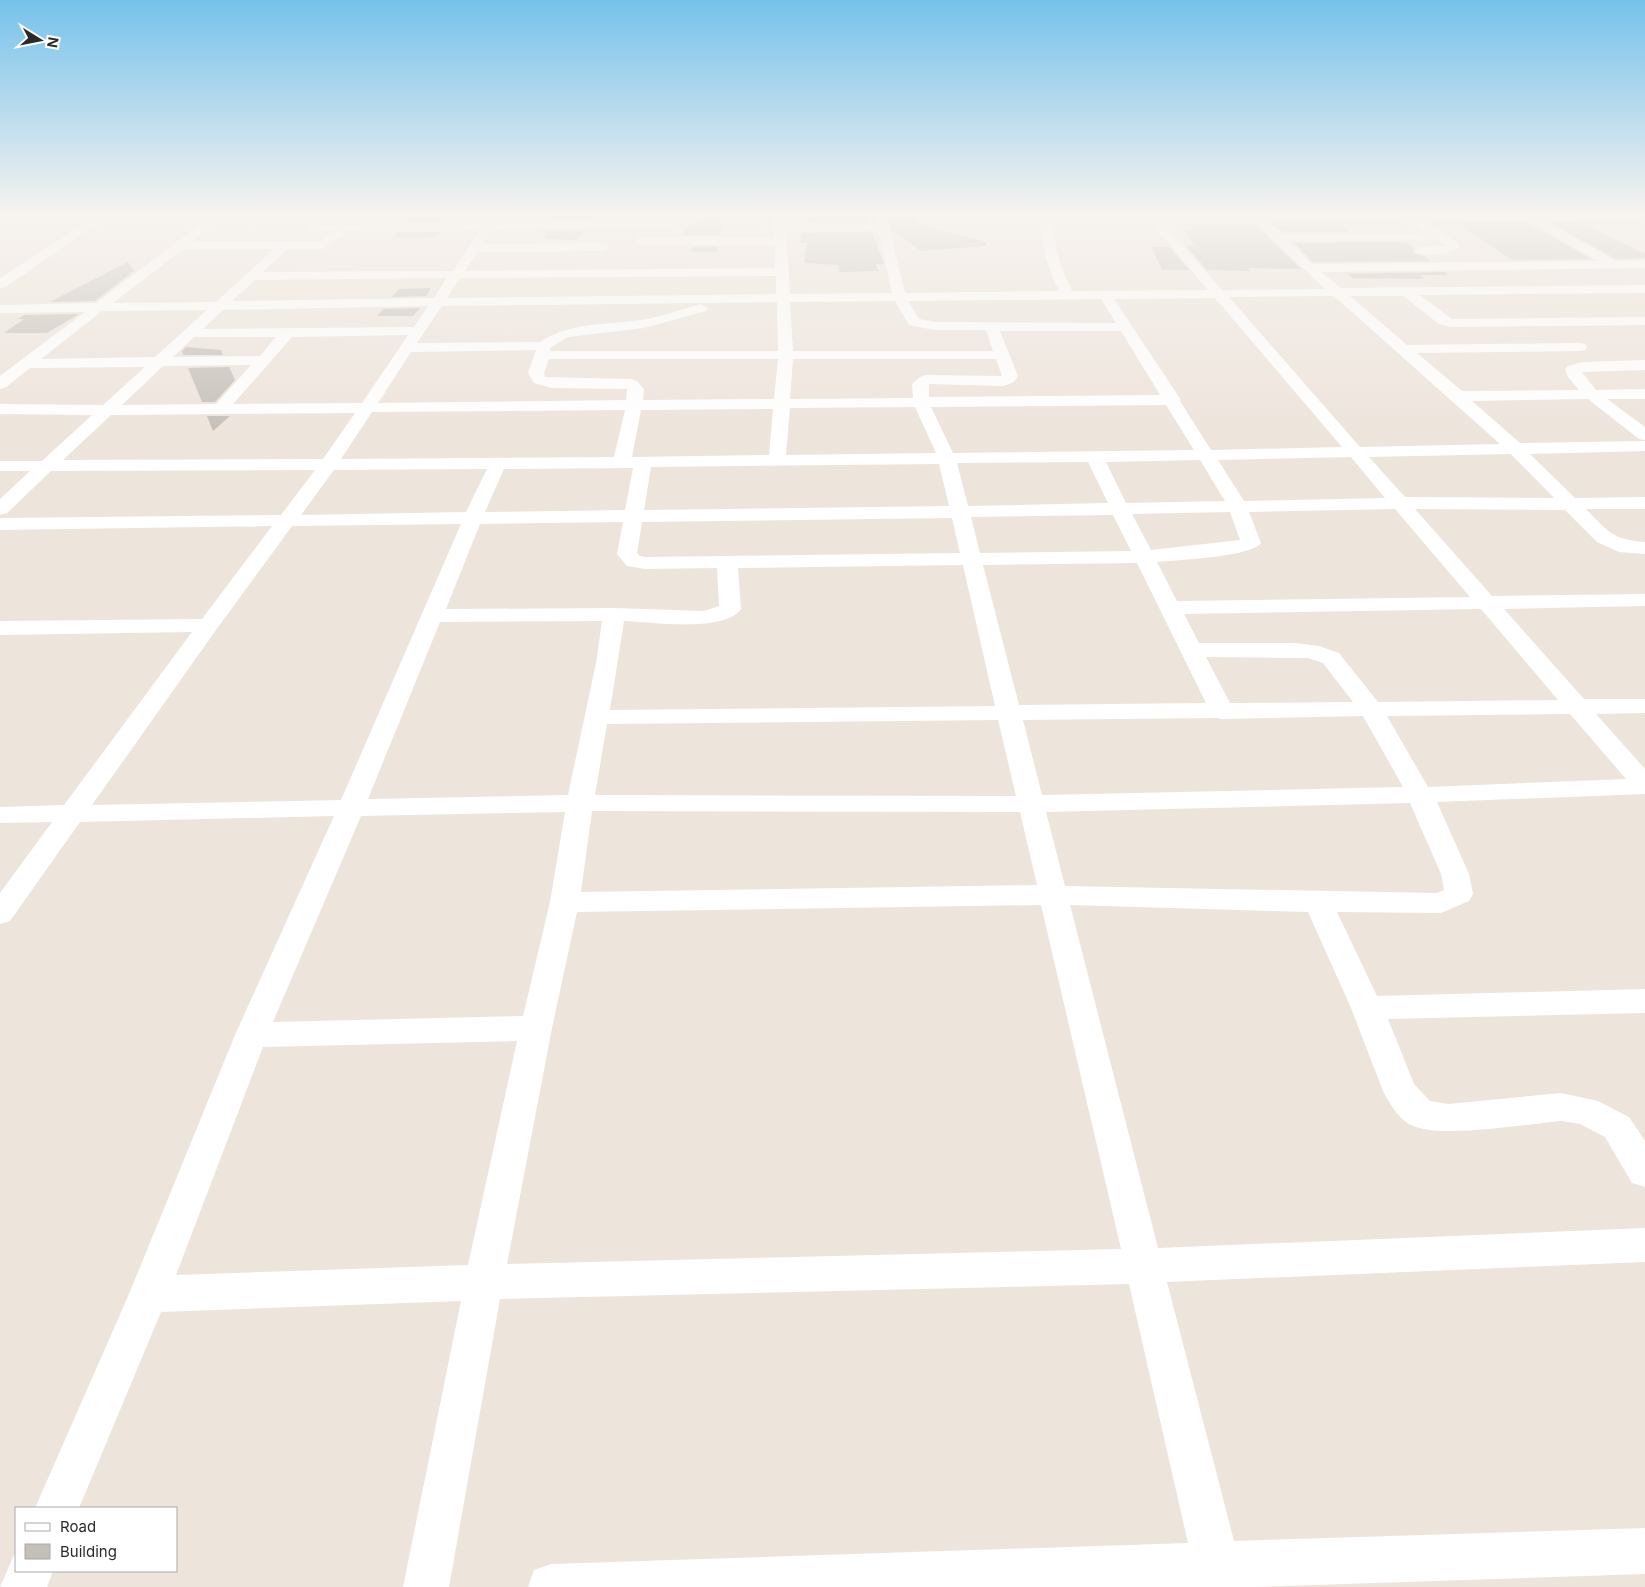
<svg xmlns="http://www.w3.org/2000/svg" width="1645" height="1587" viewBox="0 0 1645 1587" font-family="Inter,sans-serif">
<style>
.building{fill:#c4bfb8}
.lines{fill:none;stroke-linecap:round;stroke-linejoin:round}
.minor{fill:#fff;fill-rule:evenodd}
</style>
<rect width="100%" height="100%" fill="#ede4dc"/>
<g class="building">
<polygon points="411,214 448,214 444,222 406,222"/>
<polygon points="553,214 596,214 592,220 550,220"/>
<polygon points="705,214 723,214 720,235 681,235 690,223 702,223"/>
<polygon points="814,214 865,214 868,222 803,222 804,218 815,217"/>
<polygon points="888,214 918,214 918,224 986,242 985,246 921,251 891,229"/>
<polygon points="1287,222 1336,222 1351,232 1282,232 1274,225 1290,225"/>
<polygon points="1457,223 1528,223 1591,259 1512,260"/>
<polygon points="1551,223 1581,223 1645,254 1645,258 1616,259"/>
<polygon points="1190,224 1256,225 1301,269 1248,268 1250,271 1207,270 1186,246 1194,246 1184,229 1194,229"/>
<polygon points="584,230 577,240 544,239 547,231"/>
<polygon points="398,232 439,232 436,237 394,238"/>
<polygon points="872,232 884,264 876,264 878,271 839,272 838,265 804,263 807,243 800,243 801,233"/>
<polygon points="1406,242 1414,249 1413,253 1424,256 1430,261 1313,262 1294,243"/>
<polygon points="693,247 718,247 717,252 691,252"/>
<polygon points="1152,247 1169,247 1189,270 1162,270"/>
<polygon points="128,262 134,271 95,301 50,302"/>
<polygon points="1445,272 1448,275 1420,275 1424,279 1353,278 1348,274 1339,274"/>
<polygon points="431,288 426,296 392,297 399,289"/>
<polygon points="420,308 413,316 377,316 383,309"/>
<polygon points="79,314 47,333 4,333 24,319 17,319 25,315"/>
<polygon points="186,347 221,350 223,355 183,355 182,351"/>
<polygon points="229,367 235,380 215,402 202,402 188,368"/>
<polygon points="207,416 230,416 213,431"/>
</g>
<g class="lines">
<g class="minor">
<polygon points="99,214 112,214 5,287 0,288 0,278"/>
<path d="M213,214h12l-33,27h127l16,-10 -27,-1 -2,-2 9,-14h11l-6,11 165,-2 6,-9h11l-5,9 166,-2 7,-2v-5h12l-2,9 -17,4 -171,3 -9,14 121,-1 6,4 -6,4 -126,1 -13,19 310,-3v-23h-135l-6,-4 6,-4h134l-1,-23h12v10h92l-3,-10h12l19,79 154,-2c-12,-25 -19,-48 -18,-77h12c-1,29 7,52 19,77l136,-1 -64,-76h11l67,76 103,-1 -52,-49 -24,-26 396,1v6h-101l72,40 29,-1v8l-324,4 20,16 304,-3v8l-225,2 32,24 193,-2v8l-194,2 -12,-3 -36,-28h-53l57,49 173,-2 5,1 2,3 -2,3 -5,1 -163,2 45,38 117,-1 -11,-13 -3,-8 3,-3 14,-4 63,-2v10l-63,2 14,18 49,-1v10h-38l38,28v13l-6,-1 -51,-40 -116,2 48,42 125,-2v10l-115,3 45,44 70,-1v12h-59c23,23 25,30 59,33v12l-26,-2 -22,-10 -32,-32 -150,-1 77,87 153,-2v12l-141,3 80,90h61v14l-49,1 49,55v25l-208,8 32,72 4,20 -4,7 -28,12 -104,-1 40,84 268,-7v24l-257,6 26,65 16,17 18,3 113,-11 37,8 31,16 16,24v46l-13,-4 -27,-46 -25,-13 -19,-3c-33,3 -126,19 -152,3 -11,-6 -21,-23 -26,-33l-32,-83 -43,-96 -238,-7 88,343 487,-20v34l-478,20 67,259 411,-13v46l-390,13h-727l6,-17 17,-6 637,-21 -59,-259 -629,15 -51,288h-46l58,-286 -300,11 -82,196h-44l94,-214 106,-259 99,-219 -254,6 -70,99 -10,3v-31l52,-71 -52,1v-16l64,-2 128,-173 -192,3v-14l202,-2 70,-93 -272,4v-12l281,-3 34,-45 -264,1 -44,42 -7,2v-16l30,-28h-30v-10h42l50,-46 -92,-1v-10l103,1 42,-38 -115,1 -24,19 -6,2v-13l85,-64 -85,1v-8l96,-2zM1267,220l140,1 18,12 -144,1zM1422,221h107l69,40 -286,3 -23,-23 147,-1 9,6 -25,1 -6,4c7,7 39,3 46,-5l-2,-3zM480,230l-27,41 -190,1 25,-23h34l21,-13 2,-2 -2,-3zM878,230l14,63 -102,1 -4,-63zM183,249h91l-58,53 -103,1zM776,276v18l-329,4 13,-20zM447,278l-13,20 -202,3 23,-21zM1334,296l166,148 -140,3 -131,-150zM1215,298l127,149 -131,3 -31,-49 1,-1 -67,-101zM1101,299l15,24 -181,-1 -16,-3 -11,-18zM895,301l14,24 26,5h51l7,21h-200l-3,-49zM777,302l1,49h-228v-3l18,-11 76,-9 62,-17 2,-3 -7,-4c-20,5 -40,13 -60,16 -34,5 -72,2 -101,22l-123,1 25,-37zM428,306l-14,21 -211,2 20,-19zM207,310l-52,47 -114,2 61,-48zM1000,331h121l39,64 -231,2v-13l74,2 11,-4 4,-6zM408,335l-46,68 -129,1 59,-67zM194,337h82l-16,19 -87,1zM536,350l-8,23 6,10 18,5 75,1 -1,11 -248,3 33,-51zM549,359h229l-4,40 -131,1 1,-11 -7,-8 -6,-2 -86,-2 -1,-4zM793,359h203l6,17 -77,-1 -5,2 -8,7 1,14 -123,1zM251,365l-35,39 -94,1 41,-39zM1166,405l28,45 -241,3 -22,-46zM915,407l21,46 -150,2 4,-47zM773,409l-4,46 -137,2 9,-47zM625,410l-11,47 -273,2 31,-47zM355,413l-32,46 -260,1 48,-45zM1511,454l43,44 -149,-1 -36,-40zM1351,457l34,41 -141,3 -26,-41zM1200,460l25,41 -99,2 -20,-41zM1088,462l20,41 -140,3 -11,-43zM939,464l10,42 -305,4 7,-43zM633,468l-8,42 -140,2 19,-43zM487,469l-21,43 -165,3 33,-45zM1395,509l75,88 -293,4 -20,-39c19,-2 94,-5 104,-19l-12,-31zM1230,512l10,28 -89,10 -19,-36zM1113,515l18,36 -151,2 -9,-36zM952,518l8,35 -315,4 -5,-1 -3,-3 5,-31zM623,522l-6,32 10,12 18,3 72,-1 2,38 -15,5 -90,-3 -168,1 34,-85zM461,524l-120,276 -249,5 124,-175 76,-104zM1137,563l69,140 -187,2 -36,-140zM963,565l32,141 -385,4 14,-89c27,1 100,12 117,-12l-3,-41zM1481,609l77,91 -180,2 -39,-49 -20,-7 -25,-3h-95l-15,-29zM602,621l-6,42 -28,132 -200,4 72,-177zM1206,657l102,1 15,5 30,39 -123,1zM1570,714l56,65 -198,8 -41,-71zM1363,716l40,71 -361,8 -19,-75 193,-2 6,1zM998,720l18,76 -421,-1 12,-71zM1410,803l31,71 3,16 -7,3 -372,-7 -19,-74zM592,811l428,1 17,73 -456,7zM565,812l-15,90 -27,114 -250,6 88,-206zM1041,905l80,344 -614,15 45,-236 25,-116zM517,1041l-49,224 -292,10 87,-228z"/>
<polygon points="16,1553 16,1571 53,1571 47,1587 0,1587 14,1555"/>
</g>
</g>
<linearGradient id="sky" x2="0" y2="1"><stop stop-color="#76c2ec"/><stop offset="0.49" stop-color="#f7f3ef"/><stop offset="1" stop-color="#f7f3ef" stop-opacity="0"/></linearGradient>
<rect width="1645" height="436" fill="url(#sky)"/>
<rect x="15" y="1507" width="162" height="65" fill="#ffffff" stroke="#aaaaaa"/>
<rect x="25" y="1523" width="25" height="8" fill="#ffffff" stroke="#aaaaaa"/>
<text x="60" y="1532" font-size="15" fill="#2a2a2a">Road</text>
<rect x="25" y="1544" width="25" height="15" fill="#c4bfb8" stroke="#aaaaaa"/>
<text x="60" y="1557" font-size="15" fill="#2a2a2a">Building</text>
<g transform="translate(40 40) rotate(100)" stroke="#ffffff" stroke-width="4" paint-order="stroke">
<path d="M0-4L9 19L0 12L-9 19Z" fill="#2a2a2a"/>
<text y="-8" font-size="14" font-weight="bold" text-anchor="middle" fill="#2a2a2a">N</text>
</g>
</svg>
